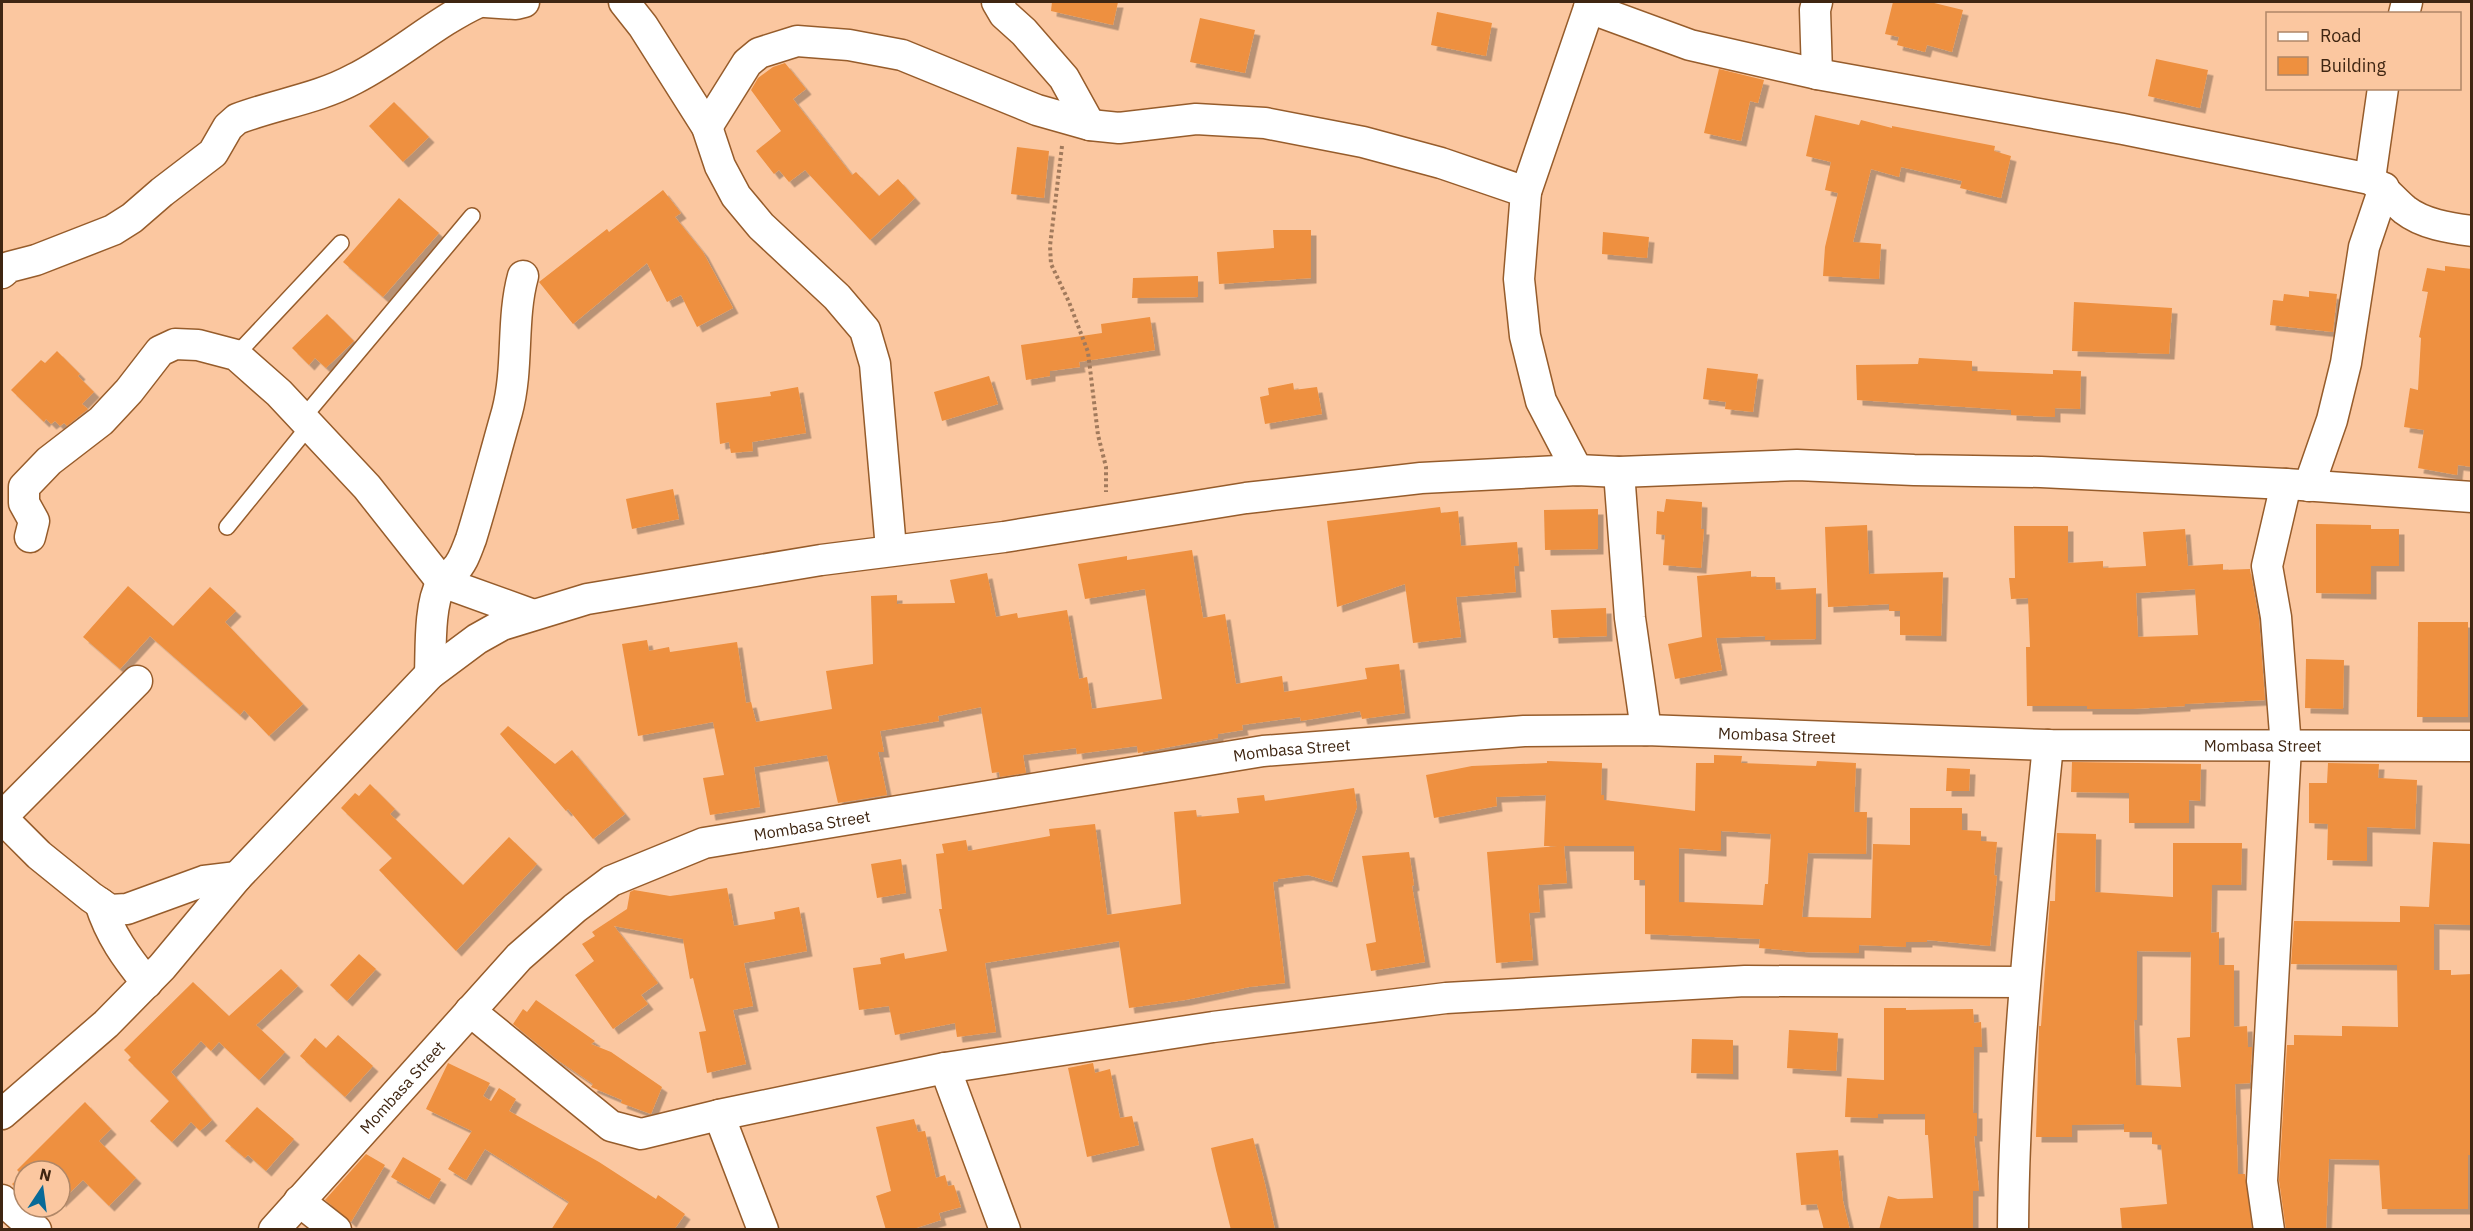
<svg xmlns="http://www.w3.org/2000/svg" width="2473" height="1231" viewBox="0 0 2473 1231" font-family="'IBM Plex Sans',sans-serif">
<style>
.building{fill:#ee903f;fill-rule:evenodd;filter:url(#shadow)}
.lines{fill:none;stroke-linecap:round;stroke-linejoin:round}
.lane-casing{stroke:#965c2b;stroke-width:18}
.street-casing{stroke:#965c2b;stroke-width:33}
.path{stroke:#a17a5c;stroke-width:4;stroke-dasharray:3 3;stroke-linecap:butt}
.lane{stroke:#fff;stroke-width:15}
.street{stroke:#fff;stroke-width:30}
.labels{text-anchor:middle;stroke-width:4.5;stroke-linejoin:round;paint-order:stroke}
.street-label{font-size:16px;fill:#3f2612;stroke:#fbc7a0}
</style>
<defs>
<filter id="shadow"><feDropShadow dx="5.5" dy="5.5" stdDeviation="0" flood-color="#0004"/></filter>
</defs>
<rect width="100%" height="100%" fill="#fbc7a0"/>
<g class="building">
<polygon points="1052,2 1118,2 1113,25 1051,11"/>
<polygon points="1893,2 1930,2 1963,10 1952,52 1927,45 1925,52 1897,45 1899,37 1885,34"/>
<polygon points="1437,12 1492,23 1486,56 1431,45"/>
<polygon points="1200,18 1255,30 1245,73 1190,62"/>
<polygon points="2156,59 2208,70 2200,108 2148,96"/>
<polygon points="785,63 806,89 793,99 852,175 856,172 879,196 898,179 915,198 870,240 805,170 789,182 779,170 774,174 756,151 781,131 751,90 758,78 773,67"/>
<polygon points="1719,69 1764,80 1758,103 1750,101 1741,141 1704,133"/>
<polygon points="394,102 429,137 403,162 369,126"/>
<polygon points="1815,115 1859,125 1861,120 1892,128 1892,126 1995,146 1994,151 2011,156 2001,198 1960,188 1962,181 1901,167 1899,177 1871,169 1853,242 1881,244 1879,279 1823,276 1825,247 1838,193 1825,190 1831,162 1806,156"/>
<polygon points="1017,147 1049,151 1044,198 1011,194"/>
<polygon points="663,190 681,213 675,217 703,252 733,308 697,327 681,295 667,302 647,263 573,324 539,282 607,229 609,232"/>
<polygon points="399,198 439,233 383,297 343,262"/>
<polygon points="1273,230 1311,230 1311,278 1219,284 1217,252 1274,248"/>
<polygon points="1603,232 1649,237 1647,258 1602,254"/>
<polygon points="2445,266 2472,269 2472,467 2458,465 2457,475 2418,468 2424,430 2404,427 2410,388 2418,390 2421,338 2419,337 2428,292 2422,291 2427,268 2445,271"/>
<polygon points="1198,276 1198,297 1132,298 1133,278"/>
<polygon points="2309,291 2337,294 2333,332 2270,325 2273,300 2283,301 2284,294 2309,297"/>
<polygon points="2074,302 2172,308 2169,354 2072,351"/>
<polygon points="327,314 354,341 326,368 315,358 309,365 292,348"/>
<polygon points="1150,317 1155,350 1079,362 1080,367 1050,371 1050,376 1026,380 1021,345 1102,333 1101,324"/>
<polygon points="57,351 80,374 78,376 94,392 82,404 88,409 67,426 64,423 60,426 55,421 51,424 46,419 44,422 11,390 41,360 45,363"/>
<polygon points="1919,358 1972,361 1972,371 2053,374 2053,370 2081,371 2080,409 2055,408 2055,417 2011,415 2011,410 1857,400 1856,365 1918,364"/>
<polygon points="1707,368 1758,374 1753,412 1725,409 1726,402 1703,399"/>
<polygon points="989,376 998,404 942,421 934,392"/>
<polygon points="1293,383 1294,390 1317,387 1322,414 1265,424 1260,397 1269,395 1268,388"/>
<polygon points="798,387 806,433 752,442 753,451 731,453 729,442 720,444 716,403 771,396 770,392"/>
<polygon points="673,489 679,519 632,529 626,499"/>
<polygon points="1666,499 1702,502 1701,529 1704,529 1701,568 1663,565 1665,535 1656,534 1657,511 1664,512"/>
<polygon points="1440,507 1441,513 1458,511 1461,546 1517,542 1519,566 1514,566 1516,592 1456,597 1461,637 1413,643 1405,584 1337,607 1327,521"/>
<polygon points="1598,509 1598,549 1545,550 1544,510"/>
<polygon points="2316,524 2371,525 2371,529 2399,529 2399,566 2371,566 2371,594 2316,593"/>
<polygon points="1867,525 1869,574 1943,572 1941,636 1900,635 1900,611 1889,611 1889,604 1828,607 1825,527"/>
<path d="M2014,526h54v37l35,-2v7l43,-2 -3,-34 42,-3 3,37 35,-2v6l27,-1 9,50 6,81 -80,4v2l-53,3h-45v-3h-60l-1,-59h4l-2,-49 -17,1 -2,-21h6zM2195,589l3,46 -60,2 -2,-44z"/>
<polygon points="1192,550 1203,618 1225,614 1236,684 1282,676 1284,692 1367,679 1365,668 1399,664 1405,713 1362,719 1360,711 1301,721 1300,717 1242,725 1243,730 1218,734 1218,738 1138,753 1137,746 1077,754 1076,748 1023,755 1026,773 1000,777 999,772 992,773 981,707 938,716 939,721 880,731 884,752 878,752 887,795 838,803 827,755 754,767 760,807 710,815 703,778 724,775 713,722 638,736 622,644 647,640 649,651 669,647 670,652 737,642 746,703 751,702 756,722 832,709 826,671 873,664 871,596 897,595 897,604 955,603 950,580 987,573 996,617 1017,613 1018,618 1067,610 1079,679 1087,677 1092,709 1162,699 1145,589 1085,599 1078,564 1127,556 1127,560"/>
<polygon points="1751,571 1751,577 1775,577 1776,590 1816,588 1816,639 1765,640 1765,636 1716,638 1722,670 1675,679 1668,644 1702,637 1697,576"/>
<polygon points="128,586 173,626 210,587 236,611 225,622 303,704 269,736 244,710 240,715 150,636 120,669 83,637"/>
<polygon points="1606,608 1607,636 1553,638 1551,610"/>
<polygon points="2418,622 2468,622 2468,717 2417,717"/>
<polygon points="2306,659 2344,660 2343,709 2305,708"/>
<polygon points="508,726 555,764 572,750 625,814 593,839 568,809 566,811 500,734"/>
<path d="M1714,755l28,1 -1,7 75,3 1,-5 39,2 -2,49h13l-1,42 -58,-1 -6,64 69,1 2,-74 37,1v-37h52v22l19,1v10l16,1 -3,33 3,1 -7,70 -63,-6v2h-21v5l-47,-2v8l-55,-1 -45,-4 1,-9 -115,-5v-54h-11v-34h-70l3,37 -29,2 2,27 -11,1 4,47 -37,3 -9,-111 71,-6h-14l2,-51 -50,2 1,9 -63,12 -8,-43 46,-9 75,-3v-2l55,2 -1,32h3v5l91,11 1,-48h18zM1721,831l50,3 -3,50h-3l-2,21 -84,-3v-54l42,3z"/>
<polygon points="2072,762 2201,764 2200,801 2189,800 2189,823 2129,823 2129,793 2071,792"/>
<polygon points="2328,763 2379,764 2378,778 2417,780 2415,829 2367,827 2367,861 2327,860 2328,824 2309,823 2309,783 2327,783"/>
<polygon points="1947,768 1970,769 1969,791 1946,791"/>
<polygon points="370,784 395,809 390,814 463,885 509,837 537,864 456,951 379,870 392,858 341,808 355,793 359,796"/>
<polygon points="1354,788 1357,807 1332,882 1308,875 1278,879 1278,881 1273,882 1285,983 1249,987 1185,1000 1129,1008 1119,941 985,963 996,1032 957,1037 955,1023 895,1035 889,1006 859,1010 853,968 881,964 880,958 904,953 905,959 947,951 939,909 942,909 936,854 944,853 942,844 966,840 968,851 1050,836 1049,829 1095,824 1107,915 1181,904 1174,812 1196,810 1197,817 1239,813 1237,798 1264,795 1265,801"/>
<path d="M2057,833l39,1 -1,58 78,5v-54h69l-1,42h-29l-1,48 8,-1v33h15v62l13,-1 1,21h4l-2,36 -15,1 3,90h7l7,56h-130l-2,-22 47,-4 -6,-59 -9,-1v-12h-28v-8l-52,1v12h-36l3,-106v-5h2l9,-125h5zM2137,951l54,1 -1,85 -13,1 4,49 -45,-2 -2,-65h3z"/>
<polygon points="2433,842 2472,844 2472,925 2434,924 2434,970 2451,970 2451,975 2472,974 2472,1155 2468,1155 2468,1209 2382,1209 2379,1160 2329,1159 2326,1230 2286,1230 2279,1180 2287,1045 2294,1045 2294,1035 2342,1036 2342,1026 2398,1027 2397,965 2291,964 2294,921 2400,922 2400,906 2429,907"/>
<polygon points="1409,852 1414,885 1412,886 1425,962 1371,971 1366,944 1376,942 1362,856"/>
<polygon points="901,859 906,893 877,898 871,864"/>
<polygon points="727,888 734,926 775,919 774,912 799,907 807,951 744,963 753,1006 733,1010 746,1064 707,1073 699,1032 706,1031 693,978 690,979 683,939 614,926 658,983 641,995 648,1004 613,1029 575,975 594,961 582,944 595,936 592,932 627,909 630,892 634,890 670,896"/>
<polygon points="359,954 376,969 347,1001 330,985"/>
<polygon points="281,969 298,986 256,1025 285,1052 259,1080 219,1042 211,1051 201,1041 171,1072 212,1120 200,1131 191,1122 172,1142 150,1121 169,1101 128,1060 131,1057 124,1050 193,982 229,1016"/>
<polygon points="536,1000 595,1041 591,1044 611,1052 662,1087 651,1114 621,1103 622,1100 591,1087 593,1084 556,1059 513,1024 523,1009 527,1012"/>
<polygon points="1884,1008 1906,1008 1906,1010 1973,1009 1974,1023 1981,1022 1982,1047 1974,1047 1973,1113 1977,1113 1977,1136 1974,1136 1979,1191 1973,1191 1973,1230 1879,1230 1888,1196 1898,1199 1933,1198 1928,1135 1925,1135 1925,1114 1878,1114 1878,1118 1845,1117 1847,1078 1884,1080"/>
<polygon points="1789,1030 1838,1033 1836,1071 1787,1068"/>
<polygon points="338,1035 373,1066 345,1097 300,1056 315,1038 326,1048"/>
<polygon points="1692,1039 1733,1040 1733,1074 1691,1073"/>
<polygon points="448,1063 490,1083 483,1096 491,1101 499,1088 516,1099 509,1111 599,1162 656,1199 658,1195 685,1214 674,1230 551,1230 569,1202 485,1149 466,1180 448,1169 472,1131 426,1109"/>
<polygon points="1093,1063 1095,1073 1110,1069 1120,1118 1132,1116 1139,1145 1087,1157 1068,1068"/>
<polygon points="85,1102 111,1129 99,1141 136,1178 109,1206 83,1180 60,1202 60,1171 24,1171 24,1196 12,1184 22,1175 17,1170"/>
<polygon points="257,1107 294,1139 266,1171 248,1155 245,1158 225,1141"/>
<polygon points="914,1119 918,1132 925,1131 936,1178 945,1175 948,1186 954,1185 961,1207 939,1213 941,1220 910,1230 886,1230 876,1196 891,1191 876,1127"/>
<polygon points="1253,1138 1265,1184 1275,1230 1231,1230 1216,1170 1211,1148"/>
<polygon points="1838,1150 1843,1201 1850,1230 1824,1230 1817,1204 1801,1205 1796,1153"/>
<polygon points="366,1154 385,1165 351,1222 325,1200"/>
<polygon points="403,1157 441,1179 429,1199 391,1177"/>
</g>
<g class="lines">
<g class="lane-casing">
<g id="lane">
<polyline points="236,355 341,243"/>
<polyline points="302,419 472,216"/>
<polyline points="227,527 309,426"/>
</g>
</g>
<g class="street-casing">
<g id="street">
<polyline points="485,2 516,4 524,2"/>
<polyline points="624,2 643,26 707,127 720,166 736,196 761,226 837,297 865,330 875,364 891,549"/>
<polyline points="997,2 1004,14 1024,32 1064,78 1090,125"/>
<path d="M1589,8l101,37 127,29 306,55 247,50c14,9 23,21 35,31 18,14 44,18 67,21"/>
<polyline points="2404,14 2407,2"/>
<polyline points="1817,74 1815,10 1817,2"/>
<polyline points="707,127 747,63 759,53 797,41 849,45 902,55 1037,110 1090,125 1119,128 1196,119 1265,123 1363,142 1441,163 1526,192"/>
<polyline points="2370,179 2383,88"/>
<path d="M2,273l7,-6 27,-7 77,-30 19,-12 30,-26 51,-39 15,-26 9,-8c39,-15 80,-20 117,-40 44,-22 81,-57 125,-77"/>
<polyline points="1577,470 1541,401 1525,336 1519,279 1526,192 1591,2"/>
<polyline points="1619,472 1630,618 1646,730"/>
<polyline points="2309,486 2332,420 2346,363 2364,247 2384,188"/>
<polyline points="30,537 34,521 24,503 24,487 49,461 101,421 129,391 160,351 175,344 198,345 236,355 279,393 367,487 442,582 531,614"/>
<path d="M430,674c1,-25 -1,-69 11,-90 3,-6 9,-9 13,-13 9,-8 13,-22 17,-32 13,-42 24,-85 36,-127 12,-45 4,-92 16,-136"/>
<polyline points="2,817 137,681"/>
<polyline points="2,818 39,855 91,897 110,910 127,909 204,881 237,877"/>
<path d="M100,903c10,32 26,54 47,80"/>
<polyline points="470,1011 611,1126 641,1134 719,1115 945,1068 1213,1027 1446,998 1745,981 2024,982"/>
<polyline points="945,1068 1005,1230"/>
<polyline points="2,1114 106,1024 162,967 237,877 430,674 477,639 502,625 587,599 821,560 1004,537 1246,498 1421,478 1577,470 1619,472 1797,465 1914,470 2041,472 2286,484 2472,497"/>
<polyline points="719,1115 763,1230"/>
<polyline points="2,1200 36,1230"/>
<polyline points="299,1201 336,1230"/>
<path id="s1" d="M274,1230l245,-273 56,-49 36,-27 93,-38 559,-92 261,-20 122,-1 402,15 424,1"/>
<path d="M2013,1230c1,-163 19,-324 35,-485"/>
<polyline points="2269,1230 2262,1181 2286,747 2276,617 2267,566 2286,484"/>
</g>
</g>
<polyline class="path" points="1062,146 1050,246 1051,264 1069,302 1088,352 1098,435 1106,467 1106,492"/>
<use href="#lane" class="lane"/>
<use href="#street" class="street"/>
</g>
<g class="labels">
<g class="street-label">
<text dy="6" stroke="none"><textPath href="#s1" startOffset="1668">Mombasa Street</textPath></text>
<text dy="6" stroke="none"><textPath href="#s1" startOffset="2154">Mombasa Street</textPath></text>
<text dy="6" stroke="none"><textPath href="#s1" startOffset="1182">Mombasa Street</textPath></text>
<text dy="6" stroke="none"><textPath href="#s1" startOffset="696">Mombasa Street</textPath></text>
<text dy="6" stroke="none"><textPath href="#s1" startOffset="192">Mombasa Street</textPath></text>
</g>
</g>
<rect width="2473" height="1231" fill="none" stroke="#3f2612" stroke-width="6"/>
<rect x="2266" y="12" width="195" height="78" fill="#fbc7a0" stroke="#b08767" stroke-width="1.5"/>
<rect x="2278" y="32" width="30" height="9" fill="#ffffff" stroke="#b08767" stroke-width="1.5"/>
<text x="2320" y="42" font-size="18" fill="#3f2612">Road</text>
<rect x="2278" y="57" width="30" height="18" fill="#ee903f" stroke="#b08767" stroke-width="1.5"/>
<text x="2320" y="72" font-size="18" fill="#3f2612">Building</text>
<g transform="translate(42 1189) rotate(13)"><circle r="28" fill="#fbc7a0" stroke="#b08767" stroke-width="1.5"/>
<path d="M0-4.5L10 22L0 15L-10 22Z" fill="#086a98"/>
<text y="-9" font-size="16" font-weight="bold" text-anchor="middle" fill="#3f2612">N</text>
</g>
</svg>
